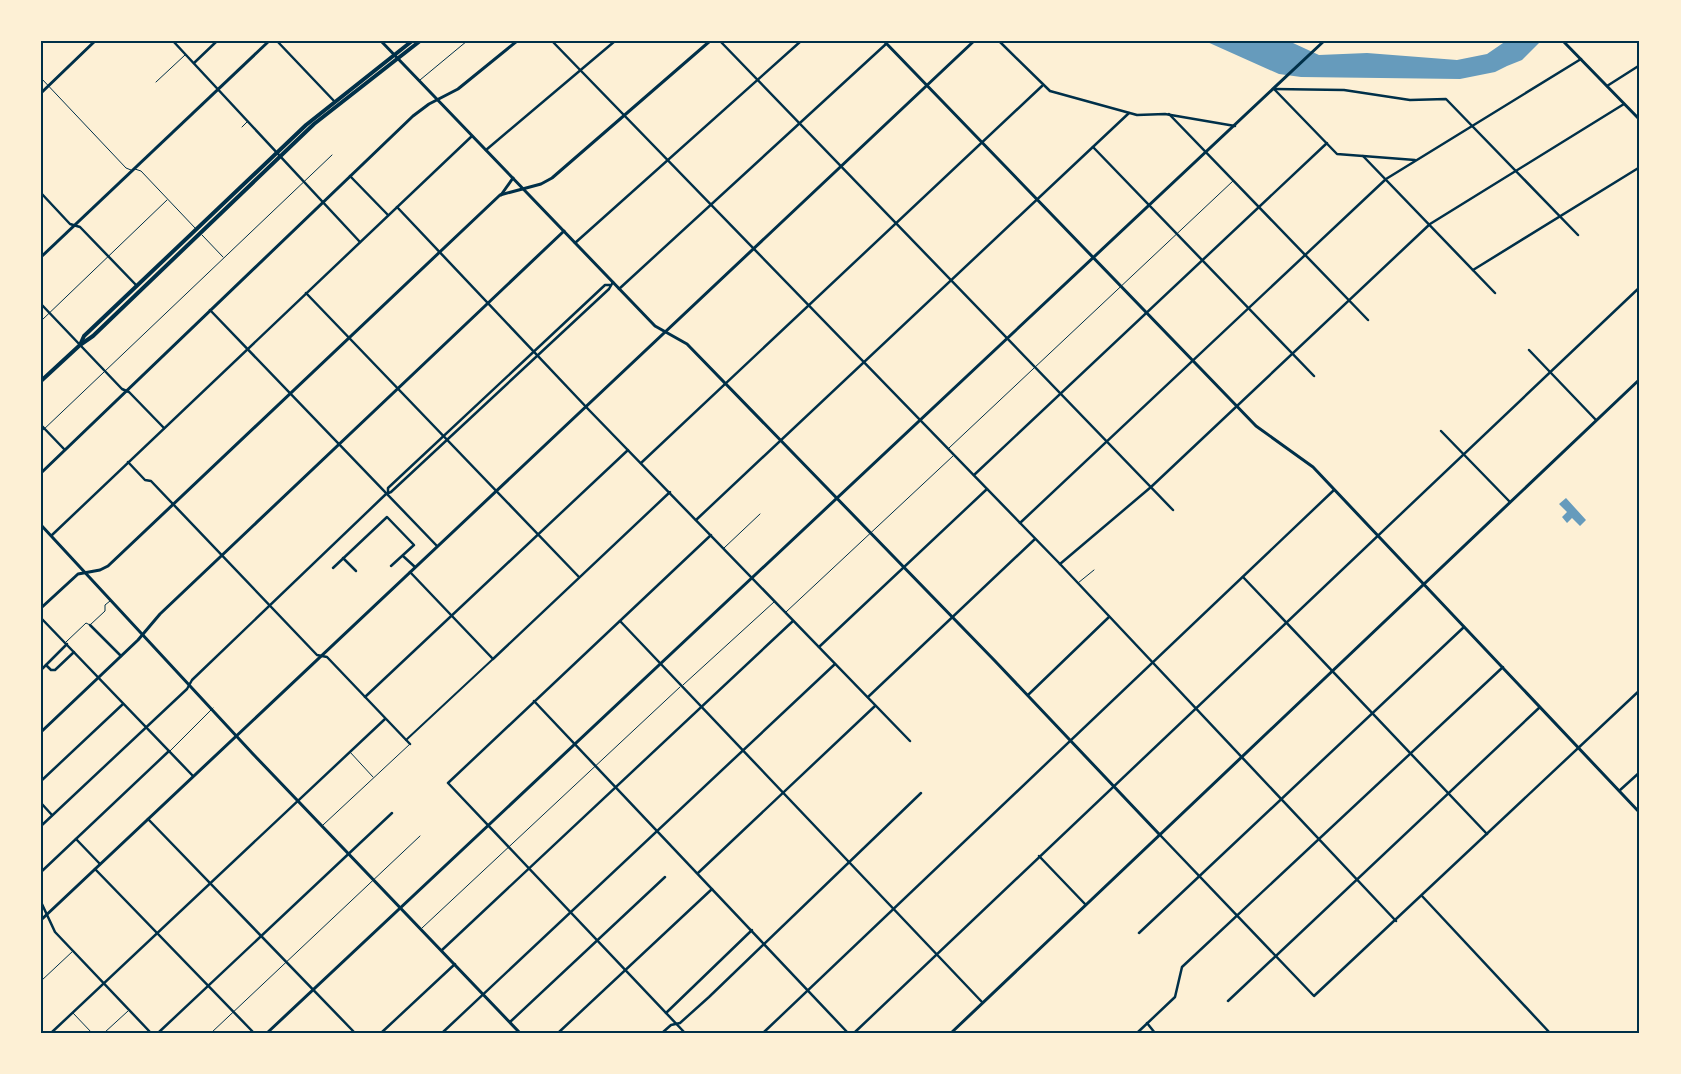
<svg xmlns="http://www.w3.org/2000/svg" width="1681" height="1074" viewBox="0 0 1681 1074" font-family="Rubik,sans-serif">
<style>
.water{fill:#669bbc}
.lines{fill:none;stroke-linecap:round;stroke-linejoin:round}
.service{stroke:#003049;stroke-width:1}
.pedestrian{stroke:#003049;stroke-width:2}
.minor{stroke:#003049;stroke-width:2.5}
.tertiary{stroke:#003049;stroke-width:3}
.secondary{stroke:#003049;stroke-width:3}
.primary{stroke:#003049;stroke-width:4}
.neatline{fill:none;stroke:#003049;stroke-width:2}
</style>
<rect width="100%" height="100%" fill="#fdf0d5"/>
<g class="water">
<polygon points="1205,41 1293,43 1319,55 1367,53 1457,60 1487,54 1506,41 1541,41 1522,60 1507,66 1495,72 1460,79 1301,77 1279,74"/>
<polygon points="1566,498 1586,520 1580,526 1572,518 1567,523 1562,517 1567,512 1559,504"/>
</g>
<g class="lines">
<g class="service">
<polyline points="41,78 126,168 131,170"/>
<polyline points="420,80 467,41"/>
<polyline points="156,82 185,55"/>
<polyline points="242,127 247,122"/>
<polyline points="135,169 141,171 196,229"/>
<polyline points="202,235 223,257"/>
<polyline points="41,321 167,200"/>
<polyline points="41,432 332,155"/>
<polyline points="949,448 1233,181"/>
<polyline points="724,548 760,514"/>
<polyline points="1078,583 1094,570"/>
<polyline points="786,612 953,456"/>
<polyline points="66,642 86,623 90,625 105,611 105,605 110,601"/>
<polyline points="683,685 774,602"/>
<polyline points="170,751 213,708"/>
<polyline points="350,752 373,777"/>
<polyline points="323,825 410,744"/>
<polyline points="422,928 680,687"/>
<polyline points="41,981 73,951"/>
<polyline points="73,1013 92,1033"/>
<polyline points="104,1033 128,1011"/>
<polyline points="211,1033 420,836"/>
</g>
<polyline class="pedestrian" points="406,740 493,659"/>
<g class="minor">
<polyline points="173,41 360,242"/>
<polyline points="277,41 335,102"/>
<polyline points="552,41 1060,564 1396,921"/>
<polyline points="720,41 1173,510"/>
<polyline points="999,41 1050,91 1137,115 1165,114 1235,126"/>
<polyline points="194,63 217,41"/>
<polyline points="1607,86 1640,65"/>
<polyline points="1274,89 1344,90 1410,100 1446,99 1578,235"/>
<polyline points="1274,89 1337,154 1415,160"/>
<polyline points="1169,114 1368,320"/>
<polyline points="1093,147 1314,376"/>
<polyline points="486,150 615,41"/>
<polyline points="1363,156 1495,293"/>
<polyline points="350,176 388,215"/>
<polyline points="41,193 70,224 80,227 137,286"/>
<polyline points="397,207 589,410 910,741"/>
<polyline points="575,243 801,41"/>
<polyline points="1473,270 1640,167"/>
<polyline points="619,289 886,44"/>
<polyline points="306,293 579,577"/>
<polyline points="41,304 122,389 129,392 164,428"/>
<polyline points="210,310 437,546"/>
<polyline points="1529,350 1596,420"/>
<polyline points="41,425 64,449"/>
<polyline points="1441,431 1510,502"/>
<polyline points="128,462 145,480 151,481 317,655 327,657 410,744"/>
<polyline points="641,463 1042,86"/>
<polyline points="974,475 1327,143"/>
<polyline points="388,492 388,488 605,285 610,285"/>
<polyline points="696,520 1129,113"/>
<polyline points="1020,523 1386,179 1581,59"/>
<polyline points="52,535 472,136"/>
<polyline points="403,556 415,567"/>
<polyline points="343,558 356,571"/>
<polyline points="1060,564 1151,487 1430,224 1624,104"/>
<polyline points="333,568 387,517 414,545 391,566"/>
<polyline points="410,572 493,659 670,492"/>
<polyline points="1243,577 1487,834"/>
<polyline points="41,618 193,776"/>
<polyline points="620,621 982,1002"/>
<polyline points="90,625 121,656"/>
<polyline points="819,647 987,489"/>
<polyline points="46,665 51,670 55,670 74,652"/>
<polyline points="41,670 67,644"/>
<polyline points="1028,695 1109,617"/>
<polyline points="365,697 628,450"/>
<polyline points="868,697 1035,539"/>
<polyline points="534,701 848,1033"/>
<polyline points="41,781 123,704"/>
<polyline points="1619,791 1640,772"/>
<polyline points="41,803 52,815"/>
<polyline points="148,819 355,1033"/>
<polyline points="41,826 187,689 192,680 386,494 391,492 609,289 613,282"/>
<polyline points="1160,835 1314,996 1640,690"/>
<polyline points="76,839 100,864"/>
<polyline points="1039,856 1085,904"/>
<polyline points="95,869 254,1033"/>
<polyline points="41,872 169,751"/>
<polyline points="698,873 875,706"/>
<polyline points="1422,896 1550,1033"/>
<polyline points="41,902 55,932 151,1033"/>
<polyline points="1139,933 1464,627"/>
<polyline points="442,950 793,621"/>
<polyline points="1228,1001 1540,707"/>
<polyline points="666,1013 752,930"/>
<polyline points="510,1022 665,877"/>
<polyline points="1147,1023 1155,1033"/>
<polyline points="51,1033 385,719"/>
<polyline points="158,1033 392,813"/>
<polyline points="381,1033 455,964"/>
<polyline points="442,1033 835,664"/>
<polyline points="558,1033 712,889"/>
<polyline points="662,1033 671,1025 680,1023 709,997 921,793"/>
<polyline points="685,1033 448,783 711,535"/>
<polyline points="763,1033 1334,490"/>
<polyline points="854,1033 1640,287"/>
<polyline points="1137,1033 1175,997 1182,967 1503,667"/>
</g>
<g class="tertiary">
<polyline points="884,41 1256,426 1313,467 1640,813"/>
<polyline points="41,473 413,116 429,104 458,89 517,41"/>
</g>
<g class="secondary">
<polyline points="381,41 655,326 687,344 995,661 1159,834"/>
<polyline points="1563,41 1640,120"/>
<polyline points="41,93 95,41"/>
<polyline points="501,195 513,178"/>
<polyline points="41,257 269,41"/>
<polyline points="41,525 253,754 520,1033"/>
<polyline points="41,608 78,574 100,570 108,566 500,195 541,184 552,178 710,41"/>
<polyline points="41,732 138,640 160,614 564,231"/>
<polyline points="41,920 974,41"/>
<polyline points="267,1033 1324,41"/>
<polyline points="951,1033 1640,379"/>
</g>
<g class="primary">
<polyline points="80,345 84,336 306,125 412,41"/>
<polyline points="41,381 80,345 93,336 314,124 420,41"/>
</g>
</g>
<rect width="1681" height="1074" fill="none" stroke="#fdf0d5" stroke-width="85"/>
<rect x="42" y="42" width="1596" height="990" class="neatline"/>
</svg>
